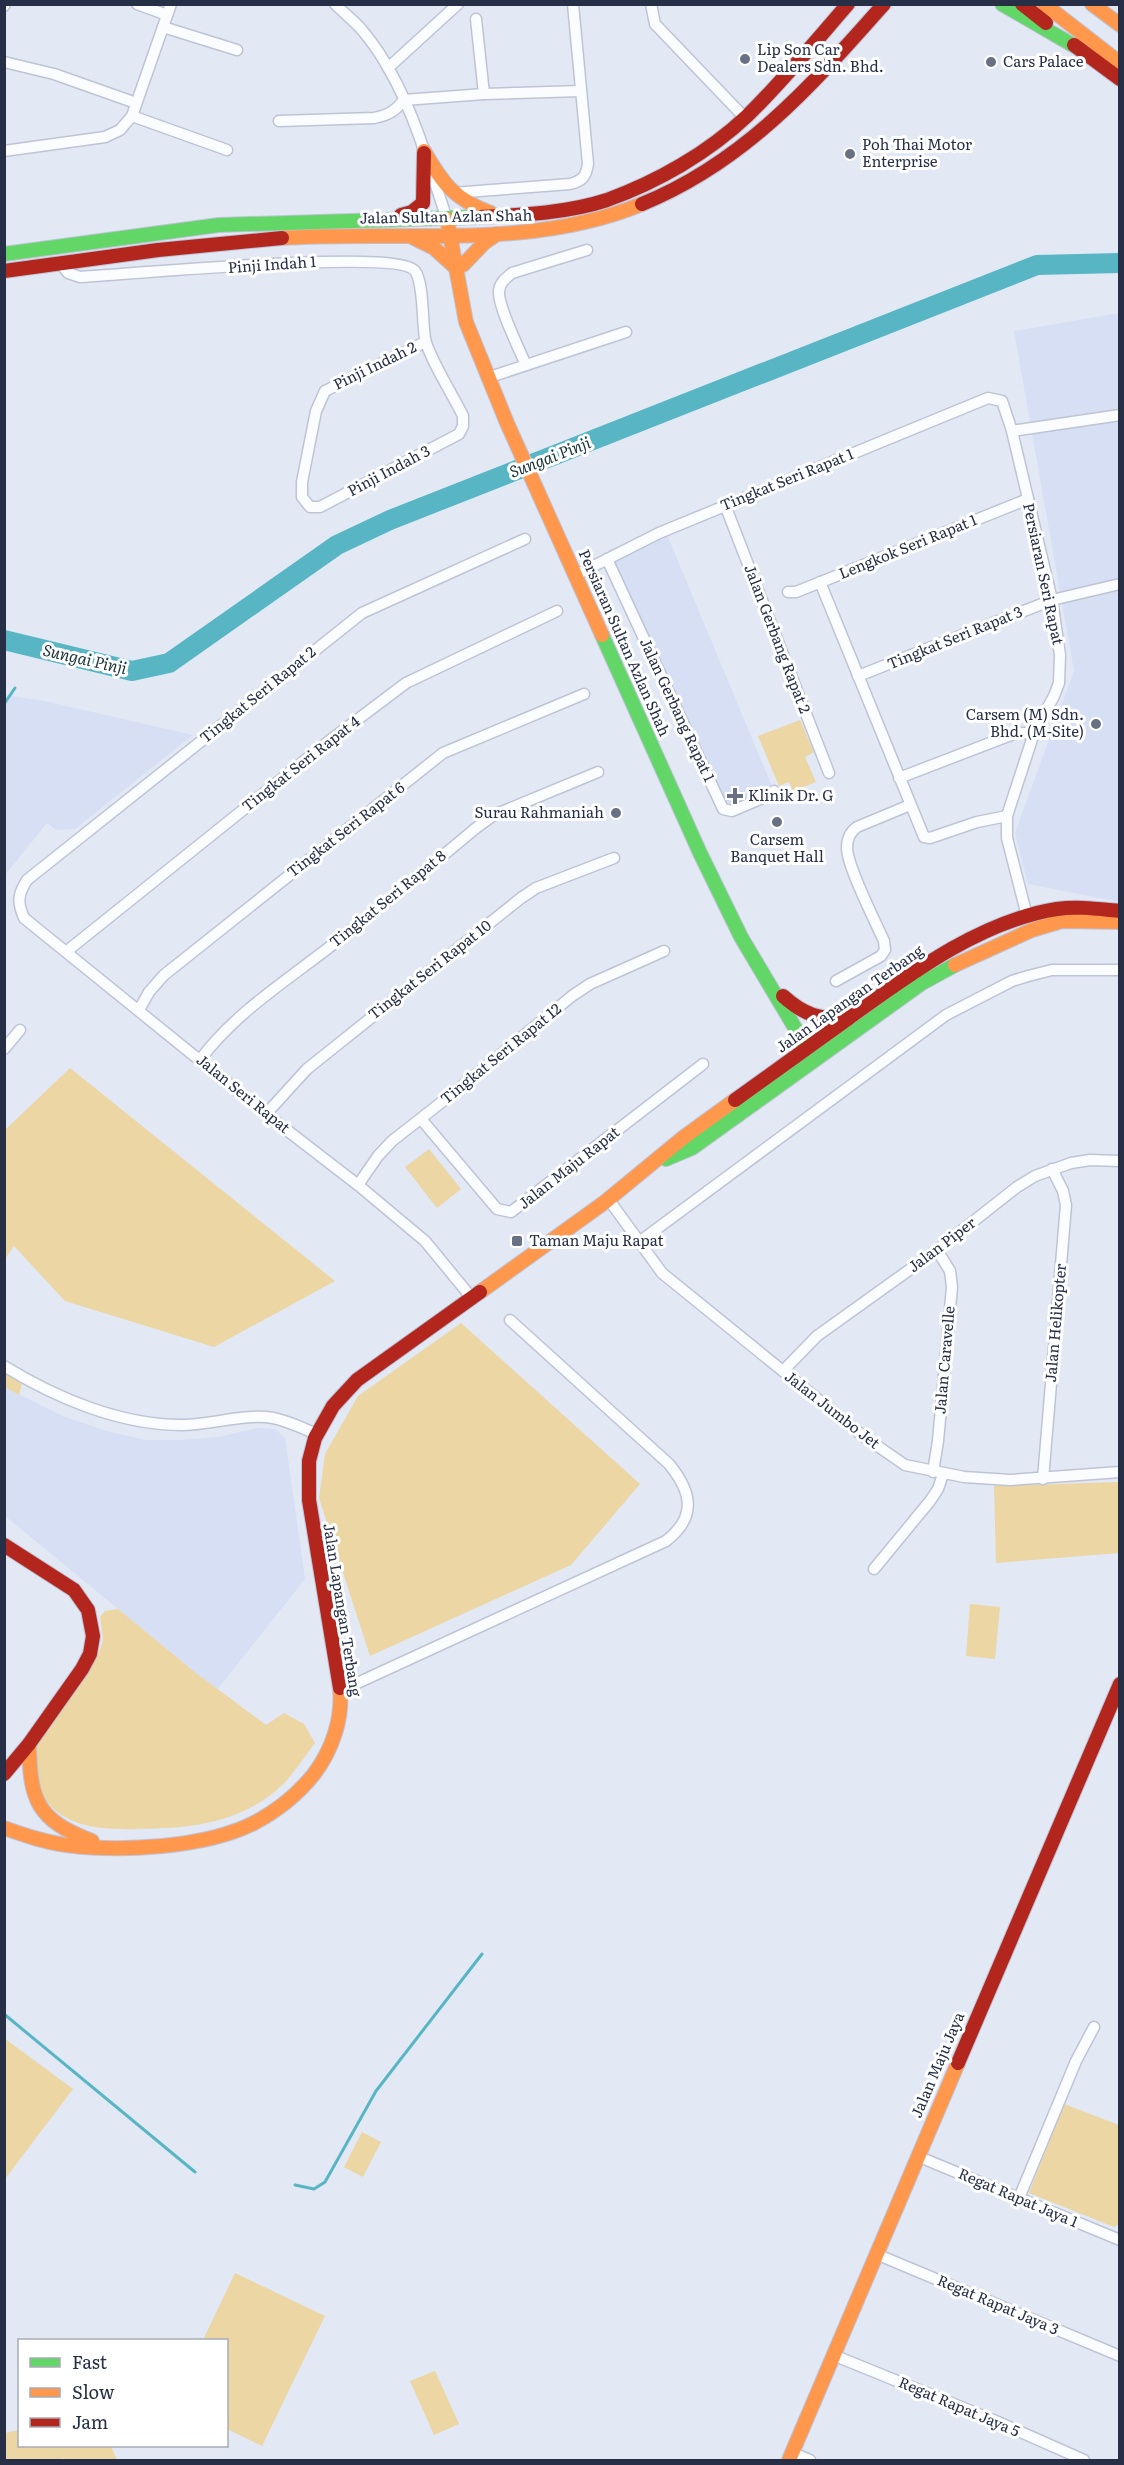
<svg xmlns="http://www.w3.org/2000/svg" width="1124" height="2465" viewBox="0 0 1124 2465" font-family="Literata,serif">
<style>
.built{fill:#d6dff3}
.green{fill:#ebd6a4}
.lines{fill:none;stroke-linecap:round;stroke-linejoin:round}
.stream{stroke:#58b6c4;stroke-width:3}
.river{stroke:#58b6c4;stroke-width:20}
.street-casing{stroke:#bec4d6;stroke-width:13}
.fast-casing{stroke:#bec4d6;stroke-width:16}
.slow-casing{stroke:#bec4d6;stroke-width:16}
.jam-casing{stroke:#bec4d6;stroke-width:16}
.street{stroke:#fbfcfe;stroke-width:10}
.fast{stroke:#63d668;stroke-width:14}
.slow{stroke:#ff974d;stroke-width:14}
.jam{stroke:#b3261e;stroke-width:14}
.poi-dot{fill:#687083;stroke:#fff;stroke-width:2}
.labels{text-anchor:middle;stroke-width:6;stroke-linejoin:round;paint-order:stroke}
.poi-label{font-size:15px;fill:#262f46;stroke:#fff;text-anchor:start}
.street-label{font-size:15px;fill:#262f46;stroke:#fff}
.water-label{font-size:16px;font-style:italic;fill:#1b3539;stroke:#fff}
</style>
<rect width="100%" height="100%" fill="#e3e8f5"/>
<g class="built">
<polygon points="1119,313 1119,902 1028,884 1015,833 1074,671 1014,331"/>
<polygon points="665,530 774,791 723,813 608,550"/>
<polygon points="5,695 44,701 193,735 75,829 56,830 47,823 5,875"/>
<polygon points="4,1387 63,1416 107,1431 145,1440 181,1440 218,1437 257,1428 275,1429 285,1438 305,1579 217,1690 5,1516"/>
</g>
<g class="green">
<polygon points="800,720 814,752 805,757 816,782 793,791 789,782 779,786 758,736"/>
<polygon points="70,1068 335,1281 214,1347 65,1301 14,1246 5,1259 5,1130"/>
<polygon points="429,1149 461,1189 437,1208 405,1167"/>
<polygon points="461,1323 640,1484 571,1565 370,1656 319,1498 325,1454 358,1396"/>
<polygon points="4,1370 22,1384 19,1395 5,1387"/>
<polygon points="1119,1482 1119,1553 996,1563 994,1486"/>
<polygon points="970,1604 1000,1607 995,1659 966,1656"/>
<path d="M118,1609l78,64 70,52 18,-12 20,11 11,19c-11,14 -21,31 -34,43 -31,30 -76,41 -117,42 -46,2 -114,8 -127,-49 -3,-12 -3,-28 3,-40 17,-33 50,-58 62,-95 2,-8 -1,-19 -2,-27l5,-6z"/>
<polygon points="4,2038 73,2089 5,2179 4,2179"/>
<polygon points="1064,2104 1119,2125 1119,2224 1114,2227 1029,2193"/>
<polygon points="362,2132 381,2142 363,2177 344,2167"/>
<polygon points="235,2273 325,2316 262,2446 227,2429 226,2340 203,2340"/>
<polygon points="435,2371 459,2424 434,2435 410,2381"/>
<polygon points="19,2430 20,2446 111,2446 117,2460 68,2460 63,2458 61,2460 5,2460 5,2433"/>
</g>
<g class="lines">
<g class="stream">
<polyline points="4,704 15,688"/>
<polyline points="4,2014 195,2172"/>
<polyline points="295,2185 314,2189 325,2182 376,2091 482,1954"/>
</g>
<polyline class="river" points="4,640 132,671 169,663 337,545 390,520 1037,265 1120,263"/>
<g class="street-casing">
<g id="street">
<polyline points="137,4 167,15"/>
<path d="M335,4c9,9 19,17 27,26 30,35 50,83 64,126"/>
<polyline points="651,4 655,24 745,118"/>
<polyline points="4,6 5,4"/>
<polyline points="476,19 484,94"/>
<polyline points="163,27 237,50"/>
<polyline points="4,62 54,74 136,103"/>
<polyline points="388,68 458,4"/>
<polyline points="132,116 227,150"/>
<path d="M279,121l95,-3c15,-3 21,-7 30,-18l80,-6 97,-3"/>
<polyline points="4,151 105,137 120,130 132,116 171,4"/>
<polyline points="432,174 447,219"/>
<path d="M453,193l117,-9c12,-3 16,-7 18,-20l-15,-160"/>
<path d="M60,263l8,10 12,4c42,-2 318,-29 335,-6 9,12 7,51 10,67 2,16 30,61 38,78v10l-4,8 -139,73h-10l-8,-10v-15l14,-71 9,-20 100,-49"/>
<path d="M526,365c-7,-16 -28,-59 -27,-73 0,-9 7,-14 13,-19l75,-23"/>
<polyline points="487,378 626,332"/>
<polyline points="1012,431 1120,415"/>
<polyline points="725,505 829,773"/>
<polyline points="607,559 723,809 732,811 772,794 774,791"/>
<polyline points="576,575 659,533 988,398 1002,401 1012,431 1052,600 1060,655 1059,683 1054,696 1034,733 1007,816 1007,838 1027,916"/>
<polyline points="820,582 924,837 930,838 977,822 1007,816"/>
<polyline points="788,592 796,592 1028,499"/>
<polyline points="858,676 1052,600 1120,584"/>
<polyline points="899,778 1016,733 1034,733"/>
<polyline points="67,951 329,741 406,683 557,611"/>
<path d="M836,981l45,-25 4,-6 -1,-9c-9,-20 -37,-75 -37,-93 0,-9 3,-16 10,-21l53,-22"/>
<polyline points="139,1010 149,992 164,975 443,753 584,694"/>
<polyline points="4,1049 20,1030"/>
<path d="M200,1060c33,-45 83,-77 127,-111 50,-39 100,-80 149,-121l18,-13 104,-43"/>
<polyline points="266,1114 307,1069 521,898 536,888 614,858"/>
<polyline points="421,1119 497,1209 511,1212 703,1064"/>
<polyline points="358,1185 378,1156 392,1141 461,1087 572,996 590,984 664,951"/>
<polyline points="609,1200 662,1273 863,1436 905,1465 964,1477 1010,1480 1120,1472"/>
<polyline points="639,1242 946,1015 1012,981 1028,976 1052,970 1120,970"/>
<path d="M471,1297l-46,-56 -67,-56 -92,-71 -242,-196c-7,-16 -6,-24 3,-38l335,-267 163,-74"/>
<path d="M4,1366c52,32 116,59 178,59 29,0 64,-12 91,-7 15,3 30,10 43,16"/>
<polyline points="783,1371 817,1336 937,1250 1017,1187 1035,1176 1071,1163 1090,1160 1120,1161"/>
<polyline points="933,1472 938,1441 952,1287 950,1271 937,1250"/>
<polyline points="1043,1479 1066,1205 1063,1191 1052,1169"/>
<polyline points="874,1569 930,1501 938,1489 943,1474"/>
<path d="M340,1691l326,-150c31,-24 26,-49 3,-77l-159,-144"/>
<polyline points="917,2156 1120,2240"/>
<polyline points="1019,2198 1076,2061 1094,2027"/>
<polyline points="876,2254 1120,2356"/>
<polyline points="833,2355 998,2422 1084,2460"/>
<polyline points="793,2453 810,2460"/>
</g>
</g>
<g class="fast-casing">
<g id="fast">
<polyline points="1002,4 1083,51"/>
<polyline points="4,254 219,225 480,217"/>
<polyline points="602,635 700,853 741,937 807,1048"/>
<polyline points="666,1159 692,1148 922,983 955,965"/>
</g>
</g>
<g class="slow-casing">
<g id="slow">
<polyline points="1044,4 1120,63"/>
<polyline points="1092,4 1120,25"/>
<path d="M424,151c19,33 30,48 67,62"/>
<polyline points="447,219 466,322 507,423 602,635"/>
<polyline points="412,237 434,248 455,267"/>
<path d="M282,238c120,-8 246,13 360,-34"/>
<polyline points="463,265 484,243 497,234"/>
<polyline points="955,965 1032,930 1062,921 1120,922"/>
<polyline points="480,1292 605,1202 684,1137 735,1100"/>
<path d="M29,1744c1,57 8,76 63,97"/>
<path d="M4,1828c20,7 40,14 62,17 54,7 139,3 188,-22 23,-12 44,-29 60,-49 18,-24 29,-55 26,-86"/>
<polyline points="789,2460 958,2063"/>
</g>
</g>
<g class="jam-casing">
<g id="jam">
<polyline points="1022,4 1046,23"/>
<polyline points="1074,45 1120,79"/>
<path d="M642,204c103,-42 170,-119 242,-200"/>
<polyline points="401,215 412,212 423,203 424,153"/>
<path d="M480,217c41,-2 88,-4 127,-17 50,-18 101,-47 140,-84 36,-35 68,-74 101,-112"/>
<polyline points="4,271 158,250 282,238"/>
<path d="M783,996c21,19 37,24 65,22"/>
<path d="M735,1100c38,-27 76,-55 114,-82 61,-44 131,-97 208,-109 21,-3 41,0 63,2"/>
<polyline points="4,1545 74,1590 88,1610 93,1636 90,1654 82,1669 29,1744 4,1774"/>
<polyline points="340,1688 309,1500 309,1461 315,1438 333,1406 357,1380 480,1292"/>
<polyline points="958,2063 1120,1684"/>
</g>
</g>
<use href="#street" class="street"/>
<use href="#fast" class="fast"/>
<use href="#slow" class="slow"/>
<use href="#jam" class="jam"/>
</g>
<g class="poi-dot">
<circle cx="745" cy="59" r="6"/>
<circle cx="991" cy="62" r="6"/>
<circle cx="850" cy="154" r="6"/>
<circle cx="1096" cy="724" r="6"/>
<path d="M732 787h6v6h6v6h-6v6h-6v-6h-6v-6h6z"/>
<circle cx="616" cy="813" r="6"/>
<circle cx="777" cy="822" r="6"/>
<rect x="511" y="1235" width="12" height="12" rx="3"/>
</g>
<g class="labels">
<g class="poi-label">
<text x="757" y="55">Lip Son Car<tspan x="757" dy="17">Dealers Sdn. Bhd.</tspan></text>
<text x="1003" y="67">Cars Palace</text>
<text x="862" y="150">Poh Thai Motor<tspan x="862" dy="17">Enterprise</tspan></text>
<text x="1084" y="720" text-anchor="end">Carsem (M) Sdn.<tspan x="1084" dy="17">Bhd. (M-Site)</tspan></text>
<text x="748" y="801">Klinik Dr. G</text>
<text x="604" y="818" text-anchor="end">Surau Rahmaniah</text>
<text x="777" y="845" text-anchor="middle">Carsem<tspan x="777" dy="17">Banquet Hall</tspan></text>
<text x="529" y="1246">Taman Maju Rapat</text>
</g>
<g class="street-label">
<text transform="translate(446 217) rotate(-1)" y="5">Jalan Sultan Azlan Shah</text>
<text transform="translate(272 265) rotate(-4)" y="5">Pinji Indah 1</text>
<text transform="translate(375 366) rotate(-26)" y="5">Pinji Indah 2</text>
<text transform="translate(389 471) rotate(-28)" y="5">Pinji Indah 3</text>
<text transform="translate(787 480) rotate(-22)" y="5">Tingkat Seri Rapat 1</text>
<text transform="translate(908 547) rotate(-22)" y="5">Lengkok Seri Rapat 1</text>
<text transform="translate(1043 574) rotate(78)" y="5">Persiaran Seri Rapat</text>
<text transform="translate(955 638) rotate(-22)" y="5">Tingkat Seri Rapat 3</text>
<text transform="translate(777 639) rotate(69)" y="5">Jalan Gerbang Rapat 2</text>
<text transform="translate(624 643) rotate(66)" y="5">Persiaran Sultan Azlan Shah</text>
<text transform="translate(258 695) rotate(-39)" y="5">Tingkat Seri Rapat 2</text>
<text transform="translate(677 710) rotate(65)" y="5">Jalan Gerbang Rapat 1</text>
<text transform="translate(301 764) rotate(-38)" y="5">Tingkat Seri Rapat 4</text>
<text transform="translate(346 830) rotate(-38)" y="5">Tingkat Seri Rapat 6</text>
<text transform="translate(388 899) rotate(-39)" y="5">Tingkat Seri Rapat 8</text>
<text transform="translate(430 970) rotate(-38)" y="5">Tingkat Seri Rapat 10</text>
<text transform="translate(850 999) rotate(-35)" y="5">Jalan Lapangan Terbang</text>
<text transform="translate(501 1054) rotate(-39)" y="5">Tingkat Seri Rapat 12</text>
<text transform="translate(243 1094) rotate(39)" y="5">Jalan Seri Rapat</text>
<text transform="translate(569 1168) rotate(-38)" y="5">Jalan Maju Rapat</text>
<text transform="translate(942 1245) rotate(-37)" y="5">Jalan Piper</text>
<text transform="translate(1056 1323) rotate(-85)" y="5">Jalan Helikopter</text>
<text transform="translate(945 1360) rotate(-85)" y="5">Jalan Caravelle</text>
<text transform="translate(832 1410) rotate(38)" y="5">Jalan Jumbo Jet</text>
<text transform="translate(342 1610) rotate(81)" y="5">Jalan Lapangan Terbang</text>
<text transform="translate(938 2065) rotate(-67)" y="5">Jalan Maju Jaya</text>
<text transform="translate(1018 2198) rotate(23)" y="5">Regat Rapat Jaya 1</text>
<text transform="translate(998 2305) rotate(23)" y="5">Regat Rapat Jaya 3</text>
<text transform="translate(959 2407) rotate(23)" y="5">Regat Rapat Jaya 5</text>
</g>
<g class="water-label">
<text transform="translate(550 457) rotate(-21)" y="6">Sungai Pinji</text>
<text transform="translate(85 659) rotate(13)" y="6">Sungai Pinji</text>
</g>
</g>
<rect width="1124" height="2465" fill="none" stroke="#262f46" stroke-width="12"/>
<rect x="18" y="2339" width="210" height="108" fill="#ffffff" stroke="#a8acb5" stroke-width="1.5"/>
<rect x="30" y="2358" width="30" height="9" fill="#63d668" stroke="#a8acb5" stroke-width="1.5"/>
<text x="72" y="2369" font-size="18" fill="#262f46">Fast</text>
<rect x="30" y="2388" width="30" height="9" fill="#ff974d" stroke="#a8acb5" stroke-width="1.5"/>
<text x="72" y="2399" font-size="18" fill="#262f46">Slow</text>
<rect x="30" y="2418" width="30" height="9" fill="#b3261e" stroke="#a8acb5" stroke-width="1.5"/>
<text x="72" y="2429" font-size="18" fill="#262f46">Jam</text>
</svg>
